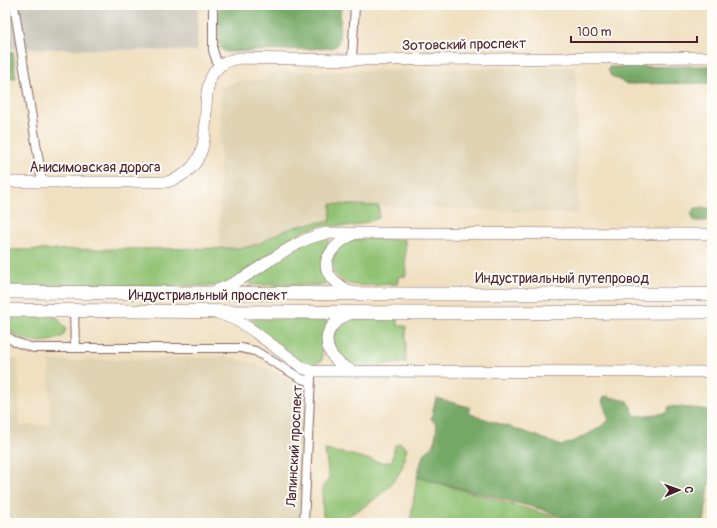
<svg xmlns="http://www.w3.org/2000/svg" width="717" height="528" viewBox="0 0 717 528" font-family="Pangolin,sans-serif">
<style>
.built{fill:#dfd3b4}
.industrial{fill:#c7c4b8}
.green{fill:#91c273;stroke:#6e704f}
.forest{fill:#74a865;stroke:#5f6448}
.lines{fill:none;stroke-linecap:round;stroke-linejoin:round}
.minor-casing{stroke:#84625f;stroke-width:10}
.tertiary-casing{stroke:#84625f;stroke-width:12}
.primary-casing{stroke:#84625f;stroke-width:14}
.minor{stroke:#fff;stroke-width:8}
.tertiary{stroke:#fff;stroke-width:11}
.primary{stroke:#fff;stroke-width:13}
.labels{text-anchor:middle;stroke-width:4;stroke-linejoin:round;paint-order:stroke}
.street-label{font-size:14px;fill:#4a1f2b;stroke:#fdfcf7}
</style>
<rect width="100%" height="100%" fill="#fdfcf7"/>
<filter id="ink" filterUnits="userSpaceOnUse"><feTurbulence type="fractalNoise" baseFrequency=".025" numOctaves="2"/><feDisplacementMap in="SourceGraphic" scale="8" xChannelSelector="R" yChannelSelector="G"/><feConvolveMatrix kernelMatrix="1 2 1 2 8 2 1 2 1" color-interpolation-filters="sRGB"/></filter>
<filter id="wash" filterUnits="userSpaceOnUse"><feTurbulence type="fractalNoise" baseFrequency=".012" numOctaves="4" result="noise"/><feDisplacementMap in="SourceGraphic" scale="16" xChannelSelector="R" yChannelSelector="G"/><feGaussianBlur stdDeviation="0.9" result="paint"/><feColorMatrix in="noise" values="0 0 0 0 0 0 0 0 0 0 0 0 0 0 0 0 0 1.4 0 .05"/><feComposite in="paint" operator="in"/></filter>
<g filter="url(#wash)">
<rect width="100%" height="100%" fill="#f0dfc0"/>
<g class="built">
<polygon points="576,67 579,214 332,204 331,221 305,224 279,233 259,245 241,248 219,247 221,87 239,81 262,80 271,72"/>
<polygon points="226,357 256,364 281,375 300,387 304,407 300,523 5,523 5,359 18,359 20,426 50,424 49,361"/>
</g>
<polygon class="industrial" points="5,5 198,5 197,51 5,48"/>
<g class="green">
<path d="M331,204l48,2v12l-25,8h-33l-17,5 -68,48 -16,7h-215v-36l236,-2c20,-3 21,-7 38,-15 17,-8 33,-10 52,-12z"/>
<path d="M330,238c-8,18 -12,25 -3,44l-1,3h-76v-5l51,-36 8,-5z"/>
<path d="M405,239l1,37 -8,1v7c-13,0 -42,4 -52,-1 -22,-10 -15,-38 6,-43 13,-3 39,0 53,-1z"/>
<path d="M5,317h52l9,12 -3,7c-20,11 -39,5 -58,-7z"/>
<path d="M398,318v8h8v37c-24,1 -80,12 -72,-29 11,-22 43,-16 64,-16z"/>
<polygon points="254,319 326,319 327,321 322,336 322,360 315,365 307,365 251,324 250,321"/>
<path d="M400,443l7,5c-2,7 -3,17 -7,24 -11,20 -49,48 -72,49l-5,-6 -1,-27 7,-10 -4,-28 23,4 35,9 9,-2 3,-16z"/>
<polygon points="417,477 577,523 410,523"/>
</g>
<g class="forest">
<polygon points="219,5 341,5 339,41 337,45 332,48 227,52 222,50 219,45"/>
<polygon points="5,49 13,52 16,78 5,78"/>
<polygon points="712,66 712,83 627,84 611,76 608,70 609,67"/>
<polygon points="695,208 712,208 712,221 694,221 691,213"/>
<path d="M605,396l23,5 7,15 32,-3 2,-7 43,4v53l-8,60h-125l-39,-14 -123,-32 6,-22 11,-10 3,-20 -6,-6 5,-21 33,9 1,7 67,22 24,10c18,-7 34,-14 48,-26l-7,-19z"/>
</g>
</g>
<g filter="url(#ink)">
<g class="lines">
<g class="minor-casing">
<g id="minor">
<polyline points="14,5 42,181"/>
<polyline points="213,5 213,50 218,66"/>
<polyline points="352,60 355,5"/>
<polyline points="74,310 75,348"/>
<polyline points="5,335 15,342 34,348 241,348 255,351 302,379 311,381"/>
<polyline points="304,523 311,376"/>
</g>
</g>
<g class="tertiary-casing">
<g id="tertiary">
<path d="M5,182h162c73,-22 6,-114 73,-124l112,2 360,-3"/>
<path d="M354,234c-15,7 -39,26 -22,44 6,7 15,12 23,16"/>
<path d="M215,291c41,-14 69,-49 112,-58l385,1"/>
<polyline points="218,313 236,320 252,330 303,368 311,371 712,372"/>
<path d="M352,313c-35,13 -32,44 1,58"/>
</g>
</g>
<g class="primary-casing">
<g id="primary">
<polyline points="5,292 411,294 712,294"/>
<polyline points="5,310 412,313 712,312"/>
</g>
</g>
<use href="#minor" class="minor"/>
<use href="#tertiary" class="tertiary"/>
<use href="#primary" class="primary"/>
</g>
</g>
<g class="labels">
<g class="street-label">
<text transform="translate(464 44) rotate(-1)" y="5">Зотовский проспект</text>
<text x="95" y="172">Анисимовская дорога</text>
<text x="562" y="283">Индустриальный путепровод</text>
<text x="208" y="300">Индустриальный проспект</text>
<text transform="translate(294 446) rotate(-87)" y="5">Лапинский проспект</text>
</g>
</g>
<rect width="717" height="528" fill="none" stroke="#fdfcf7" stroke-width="20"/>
<g transform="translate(679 490) rotate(88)" stroke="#fdfcf7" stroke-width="3" paint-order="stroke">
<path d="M0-3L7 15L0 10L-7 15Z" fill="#4a1f2b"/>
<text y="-6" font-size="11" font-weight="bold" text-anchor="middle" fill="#4a1f2b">С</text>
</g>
<path d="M571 36v6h126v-6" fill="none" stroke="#4a1f2b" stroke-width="2"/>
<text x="577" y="36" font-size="12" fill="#4a1f2b" stroke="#fdfcf7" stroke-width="3" paint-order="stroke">100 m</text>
</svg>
